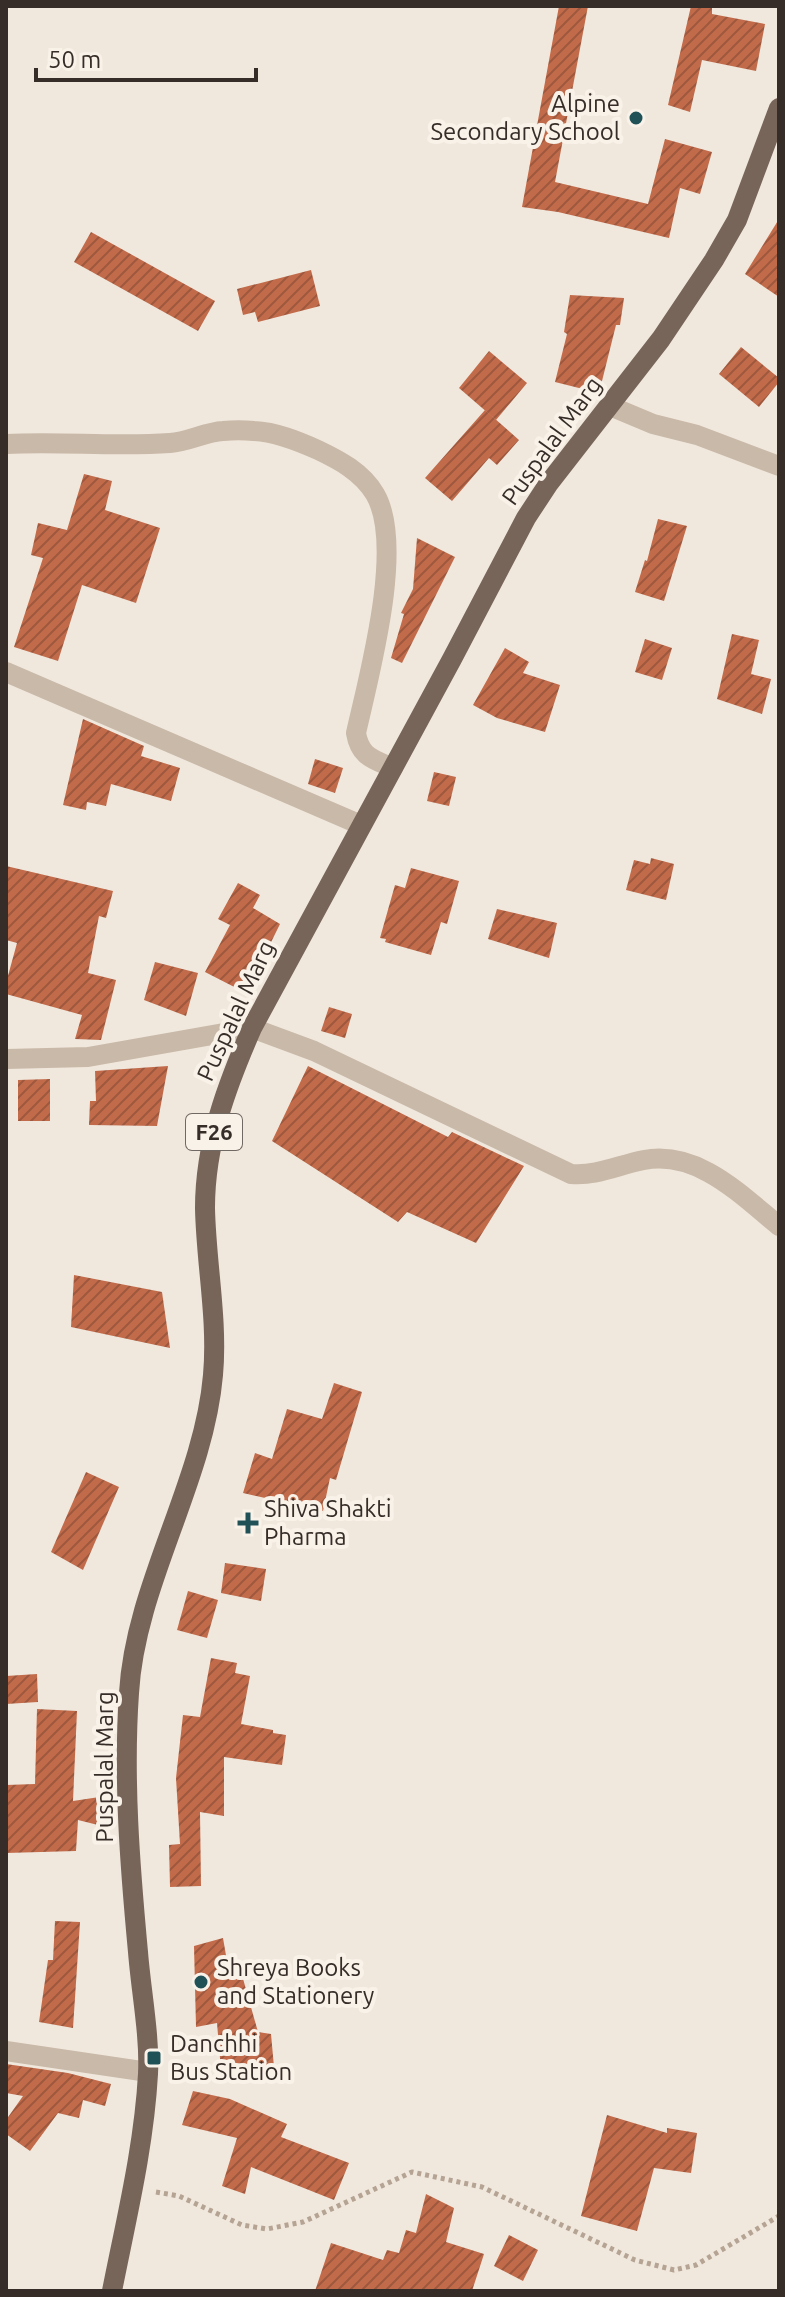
<svg xmlns="http://www.w3.org/2000/svg" width="785" height="2297" viewBox="0 0 785 2297" font-family="Ubuntu,sans-serif">
<style>
.building{fill:url(#building-hatch)}
.lines{fill:none;stroke-linecap:round;stroke-linejoin:round}
.path{stroke:#b5a393;stroke-width:5;stroke-dasharray:4 4;stroke-linecap:butt}
.street{stroke:#c9b9a9;stroke-width:20}
.primary{stroke:#78655a;stroke-width:20}
.poi-dot{fill:#1f5157;stroke:#f9f2e9;stroke-width:3}
.labels{text-anchor:middle;stroke-width:8;stroke-linejoin:round;paint-order:stroke}
.shield{fill:#f9f2e9;stroke:#706862;stroke-width:2}
.shield-label{font-size:22px;font-weight:bold;fill:#362d28}
.poi-label{font-size:24px;fill:#362d28;stroke:#f9f2e9;text-anchor:start}
.street-label{font-size:24px;fill:#362d28;stroke:#f9f2e9}
</style>
<defs>
<pattern id="building-hatch" width="6" height="6" patternUnits="userSpaceOnUse" patternTransform="scale(2)"><rect width="6" height="6" fill="#c26b4a"/><path d="M-1 1l2-2M0 6l6-6M5 7l2-2" fill="none" stroke="#9e583e"/></pattern>
</defs>
<rect width="100%" height="100%" fill="#f1e8dd"/>
<g class="building">
<polygon points="559,6 588,6 555,182 648,204 665,139 712,152 700,194 680,188 669,238 558,212 522,207"/>
<polygon points="691,6 712,6 712,14 765,24 756,71 702,60 690,112 668,105"/>
<polygon points="779,219 779,297 745,274"/>
<polygon points="91,232 215,301 198,331 74,262"/>
<polygon points="311,270 320,306 258,322 255,312 243,315 237,289"/>
<polygon points="570,295 624,298 620,325 616,325 599,393 555,382 567,334 564,332"/>
<polygon points="741,347 779,378 779,382 759,407 719,374"/>
<polygon points="489,351 527,383 496,420 459,388"/>
<polygon points="485,410 519,440 497,465 489,458 452,501 425,478"/>
<polygon points="84,474 112,481 105,510 160,528 136,603 82,585 58,661 14,647 43,558 31,555 38,523 67,530"/>
<polygon points="658,519 687,526 664,601 635,592 645,560 647,561"/>
<polygon points="417,538 455,557 402,663 391,658 404,614 401,613 413,589"/>
<polygon points="732,634 759,640 751,674 771,679 762,714 717,699"/>
<polygon points="645,639 672,648 662,680 635,672"/>
<polygon points="505,648 529,662 523,673 560,685 545,732 497,718 473,705"/>
<polygon points="83,719 144,746 141,756 180,768 171,801 111,784 106,806 87,802 86,810 63,805"/>
<polygon points="315,759 343,768 335,793 308,784"/>
<polygon points="434,772 456,777 449,806 427,801"/>
<polygon points="651,858 674,864 666,900 626,890 634,860 650,864"/>
<polygon points="6,866 113,891 106,918 99,916 88,973 116,980 101,1040 75,1039 82,1015 6,994 6,983 17,943 6,940"/>
<polygon points="411,868 459,881 447,924 441,922 431,955 385,942 386,939 380,938 395,885 405,888"/>
<polygon points="238,883 260,895 253,908 280,924 246,993 205,972 230,925 218,919"/>
<polygon points="497,909 557,923 549,958 488,939"/>
<polygon points="155,962 198,973 186,1016 144,1000"/>
<polygon points="329,1007 352,1014 345,1038 321,1031"/>
<polygon points="168,1066 157,1126 89,1125 90,1101 96,1101 95,1071"/>
<polygon points="308,1066 448,1137 452,1132 524,1166 476,1243 407,1212 398,1222 272,1141"/>
<polygon points="50,1079 50,1121 18,1121 18,1080"/>
<polygon points="74,1275 162,1292 170,1348 71,1327"/>
<polygon points="334,1383 362,1392 336,1480 330,1478 323,1511 243,1493 255,1453 272,1459 287,1409 322,1419"/>
<polygon points="86,1472 119,1487 83,1570 51,1552"/>
<polygon points="225,1563 266,1569 261,1601 221,1593"/>
<polygon points="188,1591 218,1600 207,1638 177,1630"/>
<polygon points="211,1658 237,1663 235,1673 250,1676 241,1724 273,1730 273,1733 286,1735 282,1765 224,1757 224,1816 200,1812 201,1886 170,1887 169,1845 180,1844 176,1778 183,1715 200,1717"/>
<polygon points="37,1674 38,1702 6,1704 6,1676"/>
<polygon points="37,1709 77,1711 73,1801 106,1796 106,1827 78,1820 76,1851 6,1853 6,1785 35,1784"/>
<polygon points="55,1921 80,1922 73,2028 39,2022 48,1960 53,1960"/>
<polygon points="223,1938 228,1967 240,1968 258,2032 271,2034 275,2078 222,2082 217,2023 196,2027 194,1946"/>
<polygon points="6,2064 68,2073 111,2084 105,2106 83,2100 79,2118 58,2113 30,2151 6,2134 6,2120 23,2096 6,2093"/>
<polygon points="193,2091 230,2099 287,2124 281,2137 349,2163 334,2200 251,2167 245,2194 222,2186 237,2138 182,2125"/>
<polygon points="607,2115 667,2133 667,2128 697,2133 691,2173 654,2168 637,2231 581,2216"/>
<polygon points="426,2194 454,2208 446,2242 484,2254 472,2291 315,2291 331,2243 383,2260 387,2250 399,2253 406,2230 416,2233"/>
<polygon points="509,2235 538,2250 523,2281 494,2266"/>
</g>
<g class="lines">
<polyline class="path" points="156,2192 179,2196 242,2225 267,2229 303,2222 412,2172 482,2187 635,2260 674,2270 696,2265 779,2216"/>
<g class="street">
<polyline points="610,406 653,424 697,435 779,466"/>
<path d="M6,444c55,-3 109,3 164,-1 18,-1 35,-11 53,-12 10,-1 21,-1 31,0 22,1 44,10 64,19 21,10 44,22 57,44 30,51 -6,181 -19,239 4,24 17,26 37,35"/>
<polyline points="6,672 361,825"/>
<path d="M6,1059l82,-2 164,-29 62,23 257,123c27,2 47,-9 73,-14 54,-10 97,35 135,66"/>
<polyline points="6,2051 148,2072"/>
</g>
<path class="primary" d="M112,2291c14,-71 32,-144 36,-217 2,-38 -7,-83 -10,-122 -8,-86 -15,-173 -9,-259 6,-108 75,-211 84,-318 5,-55 -7,-112 -8,-167 0,-65 22,-123 47,-180l200,-369 74,-141 23,-35 112,-144 53,-79 23,-40 42,-112"/>
</g>
<g class="poi-dot">
<circle cx="636" cy="118" r="8"/>
<path d="M244 1511h8v8h8v8h-8v8h-8v-8h-8v-8h8z"/>
<circle cx="201" cy="1982" r="8"/>
<rect x="146" y="2050" width="16" height="16" rx="4"/>
</g>
<g class="labels">
<rect class="shield" x="186" y="1114" width="56" height="36" rx="6"/>
<g class="shield-label">
<text x="214" y="1140">F26</text>
</g>
<g class="poi-label">
<text x="620" y="112" text-anchor="end">Alpine<tspan x="620" dy="28">Secondary School</tspan></text>
<text x="264" y="1517">Shiva Shakti<tspan x="264" dy="28">Pharma</tspan></text>
<text x="217" y="1976">Shreya Books<tspan x="217" dy="28">and Stationery</tspan></text>
<text x="170" y="2052">Danchhi<tspan x="170" dy="28">Bus Station</tspan></text>
</g>
<g class="street-label">
<text transform="translate(552 441) rotate(-54)" y="8">Puspalal Marg</text>
<text transform="translate(236 1011) rotate(-65)" y="8">Puspalal Marg</text>
<text transform="translate(105 1767) rotate(-90)" y="8">Puspalal Marg</text>
</g>
</g>
<rect width="785" height="2297" fill="none" stroke="#362d28" stroke-width="16"/>
<path d="M36 68v12h220v-12" fill="none" stroke="#362d28" stroke-width="4"/>
<text x="48" y="68" font-size="24" fill="#362d28" stroke="#f9f2e9" stroke-width="6" paint-order="stroke">50 m</text>
</svg>
